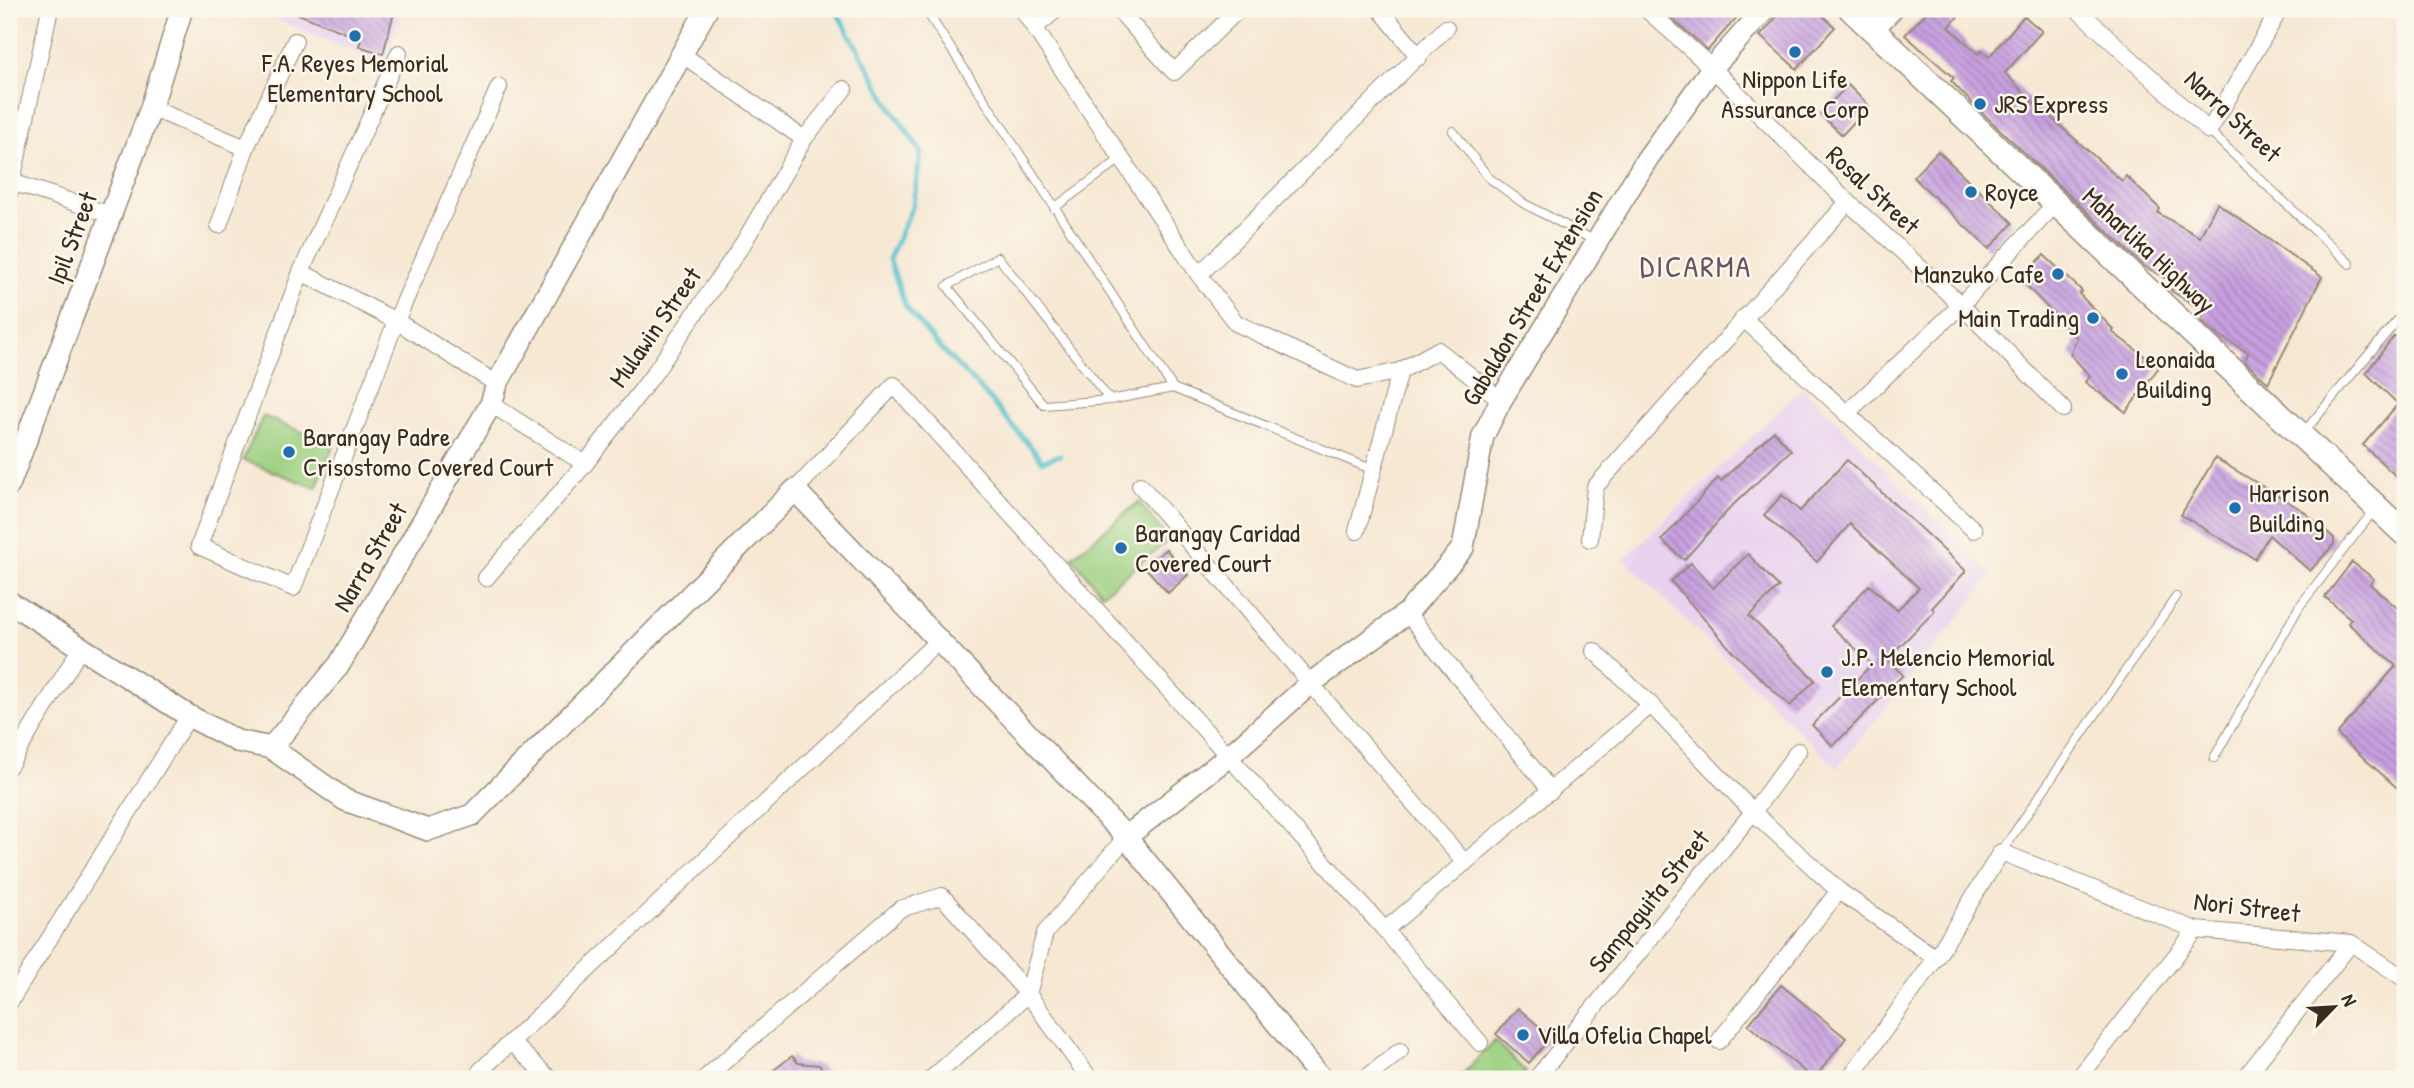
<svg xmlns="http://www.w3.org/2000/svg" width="2414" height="1088" viewBox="0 0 2414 1088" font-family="'Patrick Hand',sans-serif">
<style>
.built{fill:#e8d2ef}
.grass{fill:#9cd081;stroke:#6c7d50;stroke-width:2}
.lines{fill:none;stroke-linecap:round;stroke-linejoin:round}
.stream{stroke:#56c2ce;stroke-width:5}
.building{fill:url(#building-back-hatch)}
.lane-casing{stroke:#988978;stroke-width:10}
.street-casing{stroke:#988978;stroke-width:18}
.secondary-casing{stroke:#988978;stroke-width:24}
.primary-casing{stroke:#988978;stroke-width:27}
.lane{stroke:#fff;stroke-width:8}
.street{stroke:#fff;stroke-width:16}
.secondary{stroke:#fff;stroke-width:21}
.primary{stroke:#fff;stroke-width:24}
.poi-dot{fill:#1f6fb2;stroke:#fbf7ec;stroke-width:2.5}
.labels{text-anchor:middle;stroke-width:5;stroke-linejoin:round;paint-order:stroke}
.poi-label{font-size:26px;fill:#3b2a1e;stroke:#fbf7ec;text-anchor:start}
.street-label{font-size:26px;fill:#3b2a1e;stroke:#fbf7ec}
.quarter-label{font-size:30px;letter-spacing:2px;fill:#6c5362;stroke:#fbf7ec}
</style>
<defs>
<pattern id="building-back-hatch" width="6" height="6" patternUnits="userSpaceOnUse" patternTransform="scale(1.75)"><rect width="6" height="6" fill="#c7a0e0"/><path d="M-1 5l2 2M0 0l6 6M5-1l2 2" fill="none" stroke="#a383b5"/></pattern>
</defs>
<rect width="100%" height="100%" fill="#fbf7ec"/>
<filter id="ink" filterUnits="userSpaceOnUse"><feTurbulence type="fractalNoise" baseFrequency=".0143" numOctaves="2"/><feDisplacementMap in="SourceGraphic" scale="14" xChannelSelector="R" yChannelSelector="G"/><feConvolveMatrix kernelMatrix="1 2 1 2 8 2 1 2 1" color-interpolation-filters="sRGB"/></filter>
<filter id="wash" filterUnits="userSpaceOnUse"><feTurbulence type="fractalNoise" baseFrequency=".00686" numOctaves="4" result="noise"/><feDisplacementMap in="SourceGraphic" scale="28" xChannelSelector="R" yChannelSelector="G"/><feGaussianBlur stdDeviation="1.57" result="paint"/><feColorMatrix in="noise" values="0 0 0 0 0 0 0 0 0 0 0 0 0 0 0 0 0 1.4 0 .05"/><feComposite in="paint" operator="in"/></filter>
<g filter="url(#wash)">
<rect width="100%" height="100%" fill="#f6e8d3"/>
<g class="built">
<polygon points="251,9 402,9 384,64"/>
<polygon points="1803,388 1992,576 1837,768 1624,559"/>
</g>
<g class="grass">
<polygon points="263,416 334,445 316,488 243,460"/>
<polygon points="1139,502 1169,540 1102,594 1072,557"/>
<polygon points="1495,1041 1526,1072 1519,1079 1458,1079"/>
</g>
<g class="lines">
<polyline class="stream" points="835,9 894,112 921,152 913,205 889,259 906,307 940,348 978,386 1043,461 1060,455"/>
</g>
<g id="blocks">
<g class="building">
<polygon points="286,9 395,9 383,54 359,46 361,39"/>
<polygon points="1661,9 1728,9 1737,17 1708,50"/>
<polygon points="1784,9 1815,9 1835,27 1797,69 1760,36"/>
<polygon points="1930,9 1965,9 1949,27 1978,54 1982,50 1989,57 2024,16 2042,31 2005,73 2045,115 2047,114 2122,181 2126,176 2160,209 2158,213 2200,237 2217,203 2322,277 2268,383 2245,362 2248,353 2214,332 2201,320 2206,312 2171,291 2175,284 2144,266 1973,104 1951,81 1954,78 1905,35"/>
<polygon points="1848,85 1869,106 1842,135 1820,114"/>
<polygon points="1938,151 2013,223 1989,249 1913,177"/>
<polygon points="2044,255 2082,291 2079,294 2114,330 2112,332 2159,367 2126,412 2085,382 2090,376 2070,354 2077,338 2020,279"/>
<polygon points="2394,336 2405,336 2405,485 2363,445 2398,404 2366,373"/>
<polygon points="1774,431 1791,450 1732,506 1684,560 1662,540 1718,478 1721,481"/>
<polygon points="2215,458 2302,510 2334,538 2334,544 2310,571 2269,535 2255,559 2181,515"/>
<polygon points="1847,460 1966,571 1932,608 1935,611 1887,659 1903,675 1833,746 1812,725 1872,664 1831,626 1869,585 1897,610 1919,588 1850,524 1817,562 1764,515 1782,495 1800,511"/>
<polygon points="1166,549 1188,575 1168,593 1145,567"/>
<polygon points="1748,554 1779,587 1749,616 1815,680 1790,706 1733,652 1671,581 1691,563 1713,588"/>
<polygon points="2352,562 2374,579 2370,584 2405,615 2405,795 2337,734 2396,666 2348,623 2351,619 2325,597"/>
<polygon points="1781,985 1846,1038 1814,1079 1748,1025"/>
<polygon points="1518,1008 1551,1037 1529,1063 1496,1034"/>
<polygon points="792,1056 798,1063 819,1065 834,1079 762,1079"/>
</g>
</g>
</g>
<g filter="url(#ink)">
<use href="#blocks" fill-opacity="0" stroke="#988978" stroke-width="2"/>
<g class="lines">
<g class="lane-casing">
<g id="lane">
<polyline points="925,9 1173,388 1371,469"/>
<polyline points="1453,131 1488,177 1523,203 1597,242"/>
<polyline points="2209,131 2350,264"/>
<polyline points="1054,208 1122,158"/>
<polyline points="1110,400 998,257 947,286 1044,405 1110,400 1173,388"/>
<polyline points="2304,432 2405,311"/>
<polyline points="2214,758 2299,607 2375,509"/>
<polyline points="2001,852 2176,597"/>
</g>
</g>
<g class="street-casing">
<g id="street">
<polyline points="1022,9 1199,275 1236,323 1357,380 1400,371 1438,350 1501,400"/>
<polyline points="1118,9 1174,72 1239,9"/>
<polyline points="1380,9 1419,57"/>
<polyline points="1646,9 1712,68 1848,202 1961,305 2063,409"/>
<polyline points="2077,9 2209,131 2280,9"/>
<polyline points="1035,27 1057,9"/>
<polyline points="399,53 301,272 199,546 293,588 396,321 499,87"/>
<polyline points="680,53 804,139"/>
<polyline points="151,108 246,148"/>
<polyline points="12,182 111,215"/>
<polyline points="9,194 50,9"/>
<polyline points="219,225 246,148 295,41"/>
<polyline points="301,272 396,321 497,384"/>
<polyline points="1199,275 1446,28"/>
<polyline points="1743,318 1974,530"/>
<polyline points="491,404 585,464"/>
<polyline points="1846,414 1961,305 2056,203"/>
<polyline points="1140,485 1465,863"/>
<polyline points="795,490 894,385 1385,930 1480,1043"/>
<polyline points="1357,531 1400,371"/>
<polyline points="1590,539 1595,487 1848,202"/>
<polyline points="486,578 585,464 653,375 744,242 804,139 844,89"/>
<polyline points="1407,613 1551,791"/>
<polyline points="1594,651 1651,705"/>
<polyline points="9,766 82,646"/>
<polyline points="1385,930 1651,705 1753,812 1839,891 1936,958"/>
<polyline points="9,1003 189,716"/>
<polyline points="1719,1041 1839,891"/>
<polyline points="511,1042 550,1079"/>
<polyline points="480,1071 940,639"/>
<polyline points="704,1079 900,909 942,896 1028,994 1090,1079"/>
<polyline points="931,1079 1028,994 1045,933 1126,837"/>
<polyline points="1365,1079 1400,1051"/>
<polyline points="1536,1079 1753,812 1798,751"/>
<polyline points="1849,1079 1936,958 2001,852 2196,930 2351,943 2405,979"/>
<polyline points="2078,1079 2196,930"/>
<polyline points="2244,1079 2351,943"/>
</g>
</g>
<g class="secondary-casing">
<g id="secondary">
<polyline points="1873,29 1892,9"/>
<polyline points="9,485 151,108 182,9"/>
<polyline points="9,602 189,716 237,741 271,748 339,665 491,404 497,384 707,9"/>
<polyline points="271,748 345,800 428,830 472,815 795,490 1126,837 1322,1079"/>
<polyline points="1126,837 1229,756 1311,683 1407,613 1463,548 1483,436 1501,400 1647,159 1712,68 1765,9"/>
</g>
</g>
<g class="primary-casing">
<polyline id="primary" points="1851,9 2405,534"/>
</g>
<use href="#lane" class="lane"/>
<use href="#street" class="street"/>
<use href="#secondary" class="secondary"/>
<use href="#primary" class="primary"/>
</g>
</g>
<g class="poi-dot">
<circle cx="355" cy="36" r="7"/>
<circle cx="1795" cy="52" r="7"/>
<circle cx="1980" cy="104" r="7"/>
<circle cx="1971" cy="192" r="7"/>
<circle cx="2058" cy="274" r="7"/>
<circle cx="2093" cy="318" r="7"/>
<circle cx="2122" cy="374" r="7"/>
<circle cx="289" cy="452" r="7"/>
<circle cx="2235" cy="508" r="7"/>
<circle cx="1121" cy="548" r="7"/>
<circle cx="1827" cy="672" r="7"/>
<circle cx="1523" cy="1035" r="7"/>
</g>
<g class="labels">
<g class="poi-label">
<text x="355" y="72" text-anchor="middle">F.A. Reyes Memorial<tspan x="355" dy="30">Elementary School</tspan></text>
<text x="1795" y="88" text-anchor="middle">Nippon Life<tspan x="1795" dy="30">Assurance Corp</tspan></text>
<text x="1994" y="113">JRS Express</text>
<text x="1985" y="201">Royce</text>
<text x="2044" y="283" text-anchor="end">Manzuko Cafe</text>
<text x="2079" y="327" text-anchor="end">Main Trading</text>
<text x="2136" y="368">Leonaida<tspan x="2136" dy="30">Building</tspan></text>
<text x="303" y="446">Barangay Padre<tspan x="303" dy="30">Crisostomo Covered Court</tspan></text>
<text x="2249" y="502">Harrison<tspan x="2249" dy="30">Building</tspan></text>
<text x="1135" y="542">Barangay Caridad<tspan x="1135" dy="30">Covered Court</tspan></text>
<text x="1841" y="666">J.P. Melencio Memorial<tspan x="1841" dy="30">Elementary School</tspan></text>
<text x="1537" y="1044">Villa Ofelia Chapel</text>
</g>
<g class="street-label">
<text transform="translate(2233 116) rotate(43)" y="9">Narra Street</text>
<text transform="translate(1873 190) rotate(43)" y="9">Rosal Street</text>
<text transform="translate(72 238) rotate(-69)" y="9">Ipil Street</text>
<text transform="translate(2149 250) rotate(43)" y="9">Maharlika Highway</text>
<text transform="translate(1532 297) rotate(-59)" y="9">Gabaldon Street Extension</text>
<text transform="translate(655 327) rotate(-55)" y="9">Mulawin Street</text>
<text transform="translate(370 557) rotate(-60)" y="9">Narra Street</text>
<text transform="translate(1649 901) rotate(-51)" y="9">Sampaguita Street</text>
<text transform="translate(2247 907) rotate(7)" y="9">Nori Street</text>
</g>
<g class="quarter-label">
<text x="1696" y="277">DICARMA</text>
</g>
</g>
<rect width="2414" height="1088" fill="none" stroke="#fbf7ec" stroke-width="35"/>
<g transform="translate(2334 1007) rotate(65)" stroke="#fbf7ec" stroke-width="5" paint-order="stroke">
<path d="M0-5L12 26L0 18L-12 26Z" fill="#3b2a1e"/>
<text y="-10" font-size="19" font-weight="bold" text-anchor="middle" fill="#3b2a1e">N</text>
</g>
</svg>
